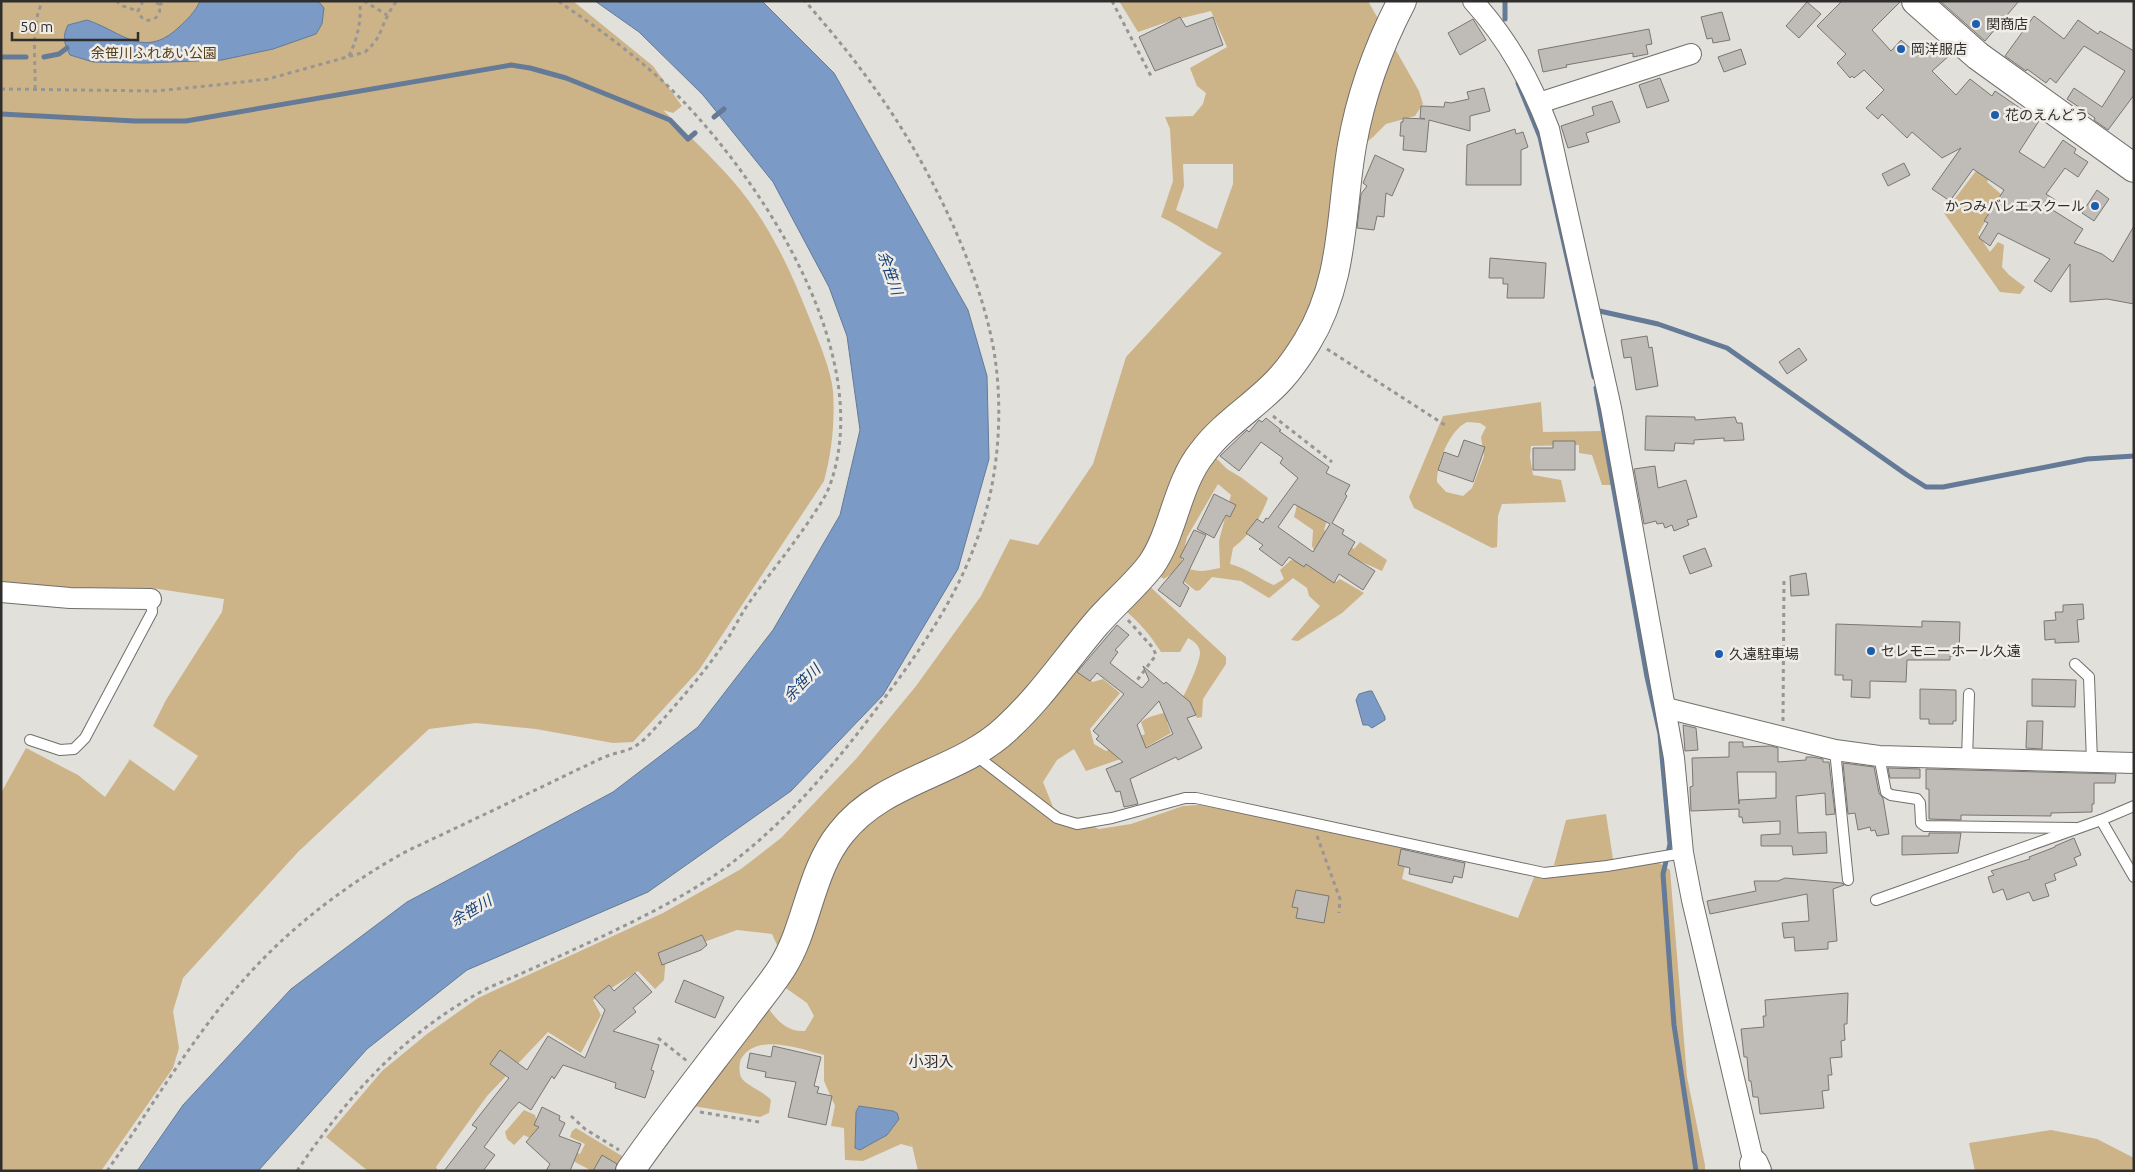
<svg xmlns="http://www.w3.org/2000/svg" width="2135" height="1172" viewBox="0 0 2135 1172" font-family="Ubuntu,'Noto Sans JP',sans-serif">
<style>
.green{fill:#cdb388;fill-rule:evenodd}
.water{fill:#7b9ac5;stroke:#647a97}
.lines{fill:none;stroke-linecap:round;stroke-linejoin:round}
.stream{stroke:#647a97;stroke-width:5}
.building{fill:#bfbcb8;stroke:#7a7773;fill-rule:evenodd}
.lane-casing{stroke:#716f6b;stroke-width:12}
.street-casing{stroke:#716f6b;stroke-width:22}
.secondary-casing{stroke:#716f6b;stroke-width:30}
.primary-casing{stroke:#716f6b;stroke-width:30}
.path{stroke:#989693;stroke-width:3;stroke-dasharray:4 4;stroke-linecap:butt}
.lane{stroke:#fff;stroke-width:10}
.street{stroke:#fff;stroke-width:20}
.secondary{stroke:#fff;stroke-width:28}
.primary{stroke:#fff;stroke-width:28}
.poi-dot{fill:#1d5dae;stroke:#f0ede8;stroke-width:2}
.labels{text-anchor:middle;stroke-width:5;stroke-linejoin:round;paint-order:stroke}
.poi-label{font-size:14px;fill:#2f2e2c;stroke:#f0ede8;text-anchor:start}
.park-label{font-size:14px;fill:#544019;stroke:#f0ede8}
.water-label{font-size:15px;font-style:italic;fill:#164075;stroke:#f0ede8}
.neighbourhood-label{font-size:15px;fill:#2f2e2c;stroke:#f0ede8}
</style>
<rect width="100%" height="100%" fill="#e2e0db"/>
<g class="green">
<path d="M1,1h572l80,65 29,40 -9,7 -10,-3c23,23 48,46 69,70 37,42 59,91 79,142 8,20 20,48 22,69 2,30 -1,61 -9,90l-125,189 -66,72 -20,1 -77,-14 -60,-6 -47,6 -131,123 -115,126 -10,33 6,37 -6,20 -72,103h-100v-378l25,-45 52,27 27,22 24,-36v-2l45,32 24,-35 -45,-30 13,-26 56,-88 2,-13 -72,-11 -64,1 -87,-7z"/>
<path d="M1119,1h249l51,90 4,13 -8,12 -29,8 -13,13 -18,15 -16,67 -9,54 -12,34 -22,41 -95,95 26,26 15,9 26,20c-7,19 -18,37 -35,50l-3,16c17,4 29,15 44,21l10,-6 -4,-9 11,-10 19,3 5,-11 -3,-6 1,-16 -19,-13 3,-12 27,12 3,3 -3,10 30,19 6,-7 27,18 -5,11 -36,-16 -6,6 -12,-5 -10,14 18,12 4,-3 24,14 -22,20 -44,28 -7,-1 29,-34 -11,-10 -2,-8 -14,-10 -24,20 -28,-17 -29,-4 -12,13 -4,1 -23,-18 -9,6 -5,-3 -2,-8 -14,-4 -69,80 8,31 11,7 10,-3 17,14 -30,36 4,15 12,7 39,-17 -4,-12c10,-9 24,-6 35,-15 7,-6 25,-46 24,-55 -1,-7 -6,-11 -12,-14l-8,14h-19c-11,-17 -22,-31 -38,-43l-1,-5 24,-21 80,74v7l-23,35 -1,18 -5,1 -5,-12 -23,12 -2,4 4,11 -39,22 -46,16 -12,-22 -17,11 -14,22 10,25 13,9 33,13 32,-5 52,-18 30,-2 196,44 -7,31 116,39 17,-43 24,2 99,-15 12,8 17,207 18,88v6h-787l-7,-30 1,6 -11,-3 -38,17 -18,-1 -1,-32 -13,-2 4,-20 -11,-25v-26c-23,-6 -68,-23 -83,4 -2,4 -2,14 0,18 4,8 22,14 30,23l-2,13 -9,4 -67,-11 71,-103c12,15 20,29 41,28l9,-15 -7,-13 -27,-19 8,-15 -16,-35 -35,-4 -71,26 -2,24 -9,9 -17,-18 -45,29 8,15 -20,38 -33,-21 -61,64 -51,71 2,4h-70l-42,-34 56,-66 45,-37 51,-36 185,-85 78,-44 40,-31 75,-79 60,-73 65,-90 29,-57 28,6 55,-81 33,-107 96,-104c-21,-10 -39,-26 -61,-36l12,-36 -3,-52 -5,-12 28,-1 10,-12 3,-11 -9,-7 -7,-18 37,-21 -16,-36 -41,10 -32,11zM1183,164h50v20l-16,45 -41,-19 8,-24zM1218,484l13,11 -12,46 1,27c-15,3 -26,6 -39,-4l6,-27zM859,1106l34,5 4,2 2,6 -12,16 -27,15 -5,-2 1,-36z"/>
<polygon points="1982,163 1993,170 1987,182 2001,194 1978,234 1990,252 1998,242 2004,245 2002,267 2009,275 2025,287 2020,294 2000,292 1944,213"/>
<path d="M1541,402l2,30 58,-1 11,54h-10l-10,-30 -13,-2v-8l-48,1 -1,11 3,18 28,5 5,22 -64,2 -4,12 -1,31 -5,1 -78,-40 -5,-11 34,-81zM1467,422l13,1 6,4 -5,10 3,19 -12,32 -9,8 -17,-4 -9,-10c0,-20 12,-51 30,-60z"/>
<polygon points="1606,814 1613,859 1588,866 1554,865 1566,820"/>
<polygon points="524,1110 535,1115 541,1137 580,1154 585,1144 570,1137 572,1131 576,1128 622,1156 625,1161 618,1171 592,1171 524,1135 514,1145 507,1139 505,1132"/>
<polygon points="2051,1130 2097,1139 2134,1158 2134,1171 1975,1171 1969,1143"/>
</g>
<g class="water">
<path d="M200,1h118l6,7 -2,16 -6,10 -43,15 -51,11 -77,3 -52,-1 -23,-7c-6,-12 -8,-18 -2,-30l19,-5c34,11 56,40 91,8 8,-7 18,-17 22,-27z"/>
<polygon points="595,1 762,1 834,73 968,310 987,376 989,459 958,569 883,695 791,791 648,892 467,970 367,1049 258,1171 137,1171 183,1105 291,989 407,902 613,792 698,727 773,630 840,515 860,430 847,336 829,287 773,182 703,95 639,32"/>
<polygon points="1369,691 1372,691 1385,717 1385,720 1372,728 1368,725 1363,725 1356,700 1359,694"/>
<polygon points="859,1106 893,1111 897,1113 899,1119 887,1135 860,1150 855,1148 856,1112"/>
</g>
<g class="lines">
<g class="stream">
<polyline points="1505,19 1505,1"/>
<polyline points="1,57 26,57"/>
<polyline points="44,57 59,54 67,48"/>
<polyline points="1518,83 1540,137 1594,377"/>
<polyline points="1,114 135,121 186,121 511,65 530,68 566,78 670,120 688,139 695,133"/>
<polyline points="714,117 724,109"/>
<polyline points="1595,310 1658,324 1727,348 1907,475 1926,487 1943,487 2087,459 2134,456"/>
<polyline points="1596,388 1647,677 1660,734 1670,844 1663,874 1674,1025 1696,1171"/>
</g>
</g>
<g class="building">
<polygon points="1842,1 1901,1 1872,30 1891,51 1901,40 1919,56 1936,40 1950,55 1932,71 1956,95 1970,79 1992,96 1995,91 2039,121 2019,152 2044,168 2063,140 2076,149 2074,153 2088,162 2078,177 2065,168 2046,194 2057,201 2051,209 2083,229 2074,243 2102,254 2113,262 2134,226 2134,304 2107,299 2070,302 2070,264 2051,292 2034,281 2050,259 1998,233 1990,246 1979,238 1988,223 1984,221 2004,190 1973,169 1950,201 1932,189 1961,148 1942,158 1912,132 1907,138 1882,114 1878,119 1866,108 1884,90 1864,70 1854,78 1852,76 1850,78 1837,63 1846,54 1817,26"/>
<polygon points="1940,1 2019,1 1985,41"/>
<polygon points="1807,2 1821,14 1799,38 1786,26"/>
<polygon points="1722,12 1730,40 1713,43 1712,38 1707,39 1701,17"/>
<polygon points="2034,16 2064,39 2078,20 2098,34 2100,31 2134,51 2134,95 2108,130 2094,120 2095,118 2067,99 2074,88 2102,107 2125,71 2084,46 2056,83 2050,78 2046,83 2027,69 2026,71 2005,56"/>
<polygon points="1180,17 1186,27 1213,17 1223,45 1155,71 1139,37"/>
<polygon points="1473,19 1486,40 1460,55 1448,33"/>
<polygon points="1649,29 1652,44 1646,45 1648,54 1633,57 1633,53 1566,65 1567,67 1543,72 1538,50"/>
<polygon points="1741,49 1746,64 1724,72 1718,57"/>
<polygon points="1660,78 1669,101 1647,108 1639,85"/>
<polygon points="1484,88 1490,111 1470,116 1470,131 1429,120 1426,152 1403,150 1404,136 1400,136 1401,122 1403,122 1403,118 1425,119 1420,118 1421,106 1444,107 1445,102 1451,103 1469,99 1467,92"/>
<polygon points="1612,101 1620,122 1586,133 1589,142 1568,148 1561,126 1594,115 1592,107"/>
<polygon points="1515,129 1516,134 1523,132 1528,147 1521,150 1521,185 1466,185 1467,145"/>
<polygon points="1375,155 1404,169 1392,196 1386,193 1384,217 1377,216 1374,230 1357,228 1361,194 1367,186 1363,183"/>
<polygon points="1904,163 1910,175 1888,186 1882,174"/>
<polygon points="2097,190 2109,199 2094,221 2082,213"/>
<polygon points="1490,258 1546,263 1544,298 1507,298 1508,284 1503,284 1503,278 1489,278"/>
<polygon points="1647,336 1649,348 1652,347 1658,386 1636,390 1631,357 1624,358 1621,340"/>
<polygon points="1799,348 1807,360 1787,374 1779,362"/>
<polygon points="1646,416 1695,417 1695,420 1735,417 1737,423 1742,423 1744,440 1724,441 1724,438 1694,440 1694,444 1675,443 1674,451 1645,450"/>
<path d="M1266,418l15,12 -2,1 50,36 -3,6 24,12 -5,9 2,2 -15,27 12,7 -2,4 13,8 -7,12 27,17 -12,19 -24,-16 -5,9 -28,-19 -2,3 -15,-10 -7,9 -23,-17 4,-4 -17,-12 11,-14 6,4 3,-5 2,1 30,-41 -18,-15 3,-5 -22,-16 -22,29 -19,-15 27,-26 2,2 10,-12 3,2zM1294,504l36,20 -17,28 -35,-25z"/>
<polygon points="1464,440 1485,447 1473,482 1438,470 1444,452 1458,457"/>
<polygon points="1553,441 1575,441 1575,470 1533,470 1533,448 1553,448"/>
<polygon points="1655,466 1658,488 1686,480 1697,517 1687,520 1689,525 1674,531 1672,525 1665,528 1663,523 1657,524 1656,521 1644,524 1634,469"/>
<polygon points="1214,494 1236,505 1230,517 1226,515 1214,538 1197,529"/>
<polygon points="1194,530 1206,535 1183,583 1189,588 1180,607 1158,590 1184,559 1180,557"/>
<polygon points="1705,548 1712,566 1690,574 1683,556"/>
<polygon points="1806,573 1809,595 1791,596 1790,576"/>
<polygon points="2083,604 2084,619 2077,620 2079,642 2055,643 2055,639 2045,640 2044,621 2056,620 2055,612 2063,612 2063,605"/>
<polygon points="1922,621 1960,622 1959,656 1950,656 1950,660 1907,660 1906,682 1870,681 1870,698 1851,697 1852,680 1843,680 1843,675 1835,675 1836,624 1922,627"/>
<path d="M1117,625l12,10 -14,15 3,2 -8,11 32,25 7,-8 -6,-14 21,18 2,-2 24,20 6,13 -9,3 15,30 -24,12 -2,-3 -46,22 8,25 -14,3 -4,-16 -4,1 -10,-23 17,-7 -27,-23 3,-3 -6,-5 31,-37 -27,-21 -7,8 -13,-9zM1159,701l14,33 -27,14 -9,-23z"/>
<polygon points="2032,679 2076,680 2075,707 2032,706"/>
<polygon points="1920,689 1956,690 1956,721 1953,721 1953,724 1929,724 1929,719 1920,719"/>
<polygon points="2027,721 2043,721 2042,749 2026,748"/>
<polygon points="1683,725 1696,728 1698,750 1685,751"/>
<path d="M1729,742h14v5l28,-1 7,2v14l28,-2v-3h6l11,2v3h6l6,52 -9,1 -1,-22 -29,3 2,37 28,-1 1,21 -34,2 -1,-9h-31v-11l19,-1v-13l-37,2 -1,-6h-3v-8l-48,2 -1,-24 3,-1 -1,-28 37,-1zM1737,772h39v26l-37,2v4z"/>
<polygon points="1843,763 1874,767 1879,793 1883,798 1889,834 1877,836 1875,830 1871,831 1870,827 1858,830 1855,813 1848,814"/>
<polygon points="1888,768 1920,769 1920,778 1890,778"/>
<polygon points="1926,769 2116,774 2115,783 2094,783 2094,804 2092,804 2092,812 2051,813 2051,816 1961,815 1961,820 1929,819 1929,789 1926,789"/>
<polygon points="1929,833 1961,833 1958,853 1902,855 1902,836 1929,836"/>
<polygon points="2074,838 2081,855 2074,858 2077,865 2054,874 2056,880 2045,884 2049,896 2033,901 2029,892 2007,900 2003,889 1993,893 1988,877 1994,875 1991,871 2030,859 2029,857 2055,847 2055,846"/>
<polygon points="1401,849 1465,863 1462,878 1454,876 1452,883 1409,874 1410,868 1398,865"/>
<polygon points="1785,878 1842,883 1844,885 1833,889 1837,941 1828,942 1828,949 1795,951 1794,937 1784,938 1782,923 1809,921 1807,894 1710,914 1707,901 1756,891 1754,881 1778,881"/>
<polygon points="1296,890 1329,896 1324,923 1296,918 1298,908 1292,907"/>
<polygon points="702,935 707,945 701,950 662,965 658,953"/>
<polygon points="635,973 652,992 633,1008 636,1012 613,1031 659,1045 651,1070 654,1071 645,1098 615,1088 616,1083 563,1065 554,1079 552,1076 531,1110 519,1102 511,1111 484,1147 495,1155 483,1171 444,1171 477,1128 472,1125 509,1078 490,1064 500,1050 527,1070 548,1036 585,1058 605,1010 594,997 609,985 614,991"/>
<polygon points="684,980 724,997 715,1018 675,1002"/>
<polygon points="1848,993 1847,1024 1844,1024 1845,1040 1841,1041 1842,1057 1830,1058 1832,1075 1828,1075 1829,1090 1822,1091 1824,1108 1760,1114 1758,1097 1753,1097 1751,1081 1749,1081 1747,1057 1744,1057 1741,1029 1764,1027 1763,1016 1766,1016 1765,1000"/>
<polygon points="773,1046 821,1057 814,1086 819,1087 817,1093 832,1096 826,1125 788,1117 796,1082 765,1077 766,1072 747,1068 750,1053 771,1057"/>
<polygon points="542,1107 560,1116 559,1120 565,1123 559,1136 581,1144 570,1171 546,1171 550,1164 526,1142 539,1127 534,1125"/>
<polygon points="602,1155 617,1164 615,1171 593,1171"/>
</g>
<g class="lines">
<g class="lane-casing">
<g id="lane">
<polyline points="2075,664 2089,677 2092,762"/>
<polyline points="30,740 60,750 74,749 85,738 152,612 151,599"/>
<polyline points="1835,750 1848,880"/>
<polyline points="974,754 1057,818 1077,824 1112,818 1185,798 1196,798 1544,873 1607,866 1683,853"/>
<polyline points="1879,756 1886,792 1891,795 1917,799 1920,803 1921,823 1925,826 2075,828"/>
<polyline points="1967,760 1969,694"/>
<polyline points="2101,820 2134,877"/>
<polyline points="1876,900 2101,820 2134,806"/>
</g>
</g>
<g class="street-casing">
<g id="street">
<path d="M1473,1c36,40 57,79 76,128l62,279 63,350 9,95 9,47 62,264"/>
<polyline points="1539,103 1691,54"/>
<polyline points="1,592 70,598 151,599"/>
<polyline points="1666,708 1835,750 1879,756 2134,763"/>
</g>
</g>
<g class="secondary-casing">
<g id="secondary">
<polyline points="1754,1164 1757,1171"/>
<path d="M630,1171c36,-52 76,-102 114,-152 13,-18 28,-35 39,-53 25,-41 27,-95 58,-133 42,-54 117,-59 165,-104 35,-32 60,-70 90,-105 17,-20 39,-38 55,-59 23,-33 25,-79 51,-112 22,-30 55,-48 79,-75 10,-11 18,-23 26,-36 38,-62 33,-128 45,-197 9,-51 26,-98 50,-144"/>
</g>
</g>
<g class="primary-casing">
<polyline id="primary" points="1916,1 1978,56 2134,168"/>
</g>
<g class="path">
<polyline points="116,1 123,6 138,11"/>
<path d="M143,1l-5,10c6,19 31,5 18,-10"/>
<polyline points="364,1 387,15"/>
<polyline points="1112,1 1151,76"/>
<polyline points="159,5 166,1"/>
<path d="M349,56c9,-19 12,-34 11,-55"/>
<path d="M1,89l155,2 60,-6 52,-6 97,-27c16,-14 14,-20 23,-37 2,-5 6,-9 8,-14"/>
<path d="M35,89c1,-26 -5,-65 8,-88"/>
<polyline points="1327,349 1445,425"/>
<polyline points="1273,416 1332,462"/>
<polyline points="1128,620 1153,648 1156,655 1135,683"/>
<polyline points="1783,721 1784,579"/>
<polyline points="1317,836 1340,899 1339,913"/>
<polyline points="658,1038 687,1061"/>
<polyline points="700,1112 759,1122"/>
<polyline points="571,1116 585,1129 619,1150"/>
<path d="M107,1171c46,-65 86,-136 140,-195 46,-51 101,-93 162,-126 58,-27 116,-55 174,-83 9,-4 18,-9 27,-12 9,-3 19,-4 27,-10 11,-7 20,-20 29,-29 22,-25 43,-50 62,-78 7,-11 13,-24 21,-35 20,-29 43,-56 62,-85 8,-12 16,-23 20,-36 43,-127 -65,-294 -149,-382 -37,-38 -80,-69 -124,-99"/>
<path d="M297,1171c52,-77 109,-141 193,-184 38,-16 74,-33 111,-50 44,-21 89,-43 128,-72 62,-47 111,-107 157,-169 35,-47 70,-98 90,-154 21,-55 27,-119 20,-177 -11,-89 -70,-207 -123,-279 -21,-30 -44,-57 -68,-85"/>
</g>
<use href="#lane" class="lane"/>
<use href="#street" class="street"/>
<use href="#secondary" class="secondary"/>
<use href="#primary" class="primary"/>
</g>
<g class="poi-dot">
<circle cx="1976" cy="24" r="5"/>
<circle cx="1901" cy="49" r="5"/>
<circle cx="1995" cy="115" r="5"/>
<circle cx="2095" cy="206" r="5"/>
<circle cx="1871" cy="651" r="5"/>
<circle cx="1719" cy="654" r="5"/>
</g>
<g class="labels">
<g class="poi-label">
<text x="1986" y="29">関商店</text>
<text x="1911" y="54">岡洋服店</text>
<text x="2005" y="120">花のえんどう</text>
<text x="2085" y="211" text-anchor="end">かつみバレエスクール</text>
<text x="1881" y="656">セレモニーホール久遠</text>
<text x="1729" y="659">久遠駐車場</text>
</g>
<g class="park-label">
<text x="154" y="58">余笹川ふれあい公園</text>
</g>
<g class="water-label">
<text transform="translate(890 273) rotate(71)" y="5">余笹川</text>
<text transform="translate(802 683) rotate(-45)" y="5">余笹川</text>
<text transform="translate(471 911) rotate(-31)" y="5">余笹川</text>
</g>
<g class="neighbourhood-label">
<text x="931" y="1067">小羽入</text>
</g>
</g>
<rect width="2135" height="1172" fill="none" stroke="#2f2e2c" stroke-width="5"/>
<path d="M12 32v8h126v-8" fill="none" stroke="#2f2e2c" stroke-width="2.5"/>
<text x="20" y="32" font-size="15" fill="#2f2e2c" stroke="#f0ede8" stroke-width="4" paint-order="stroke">50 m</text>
</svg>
